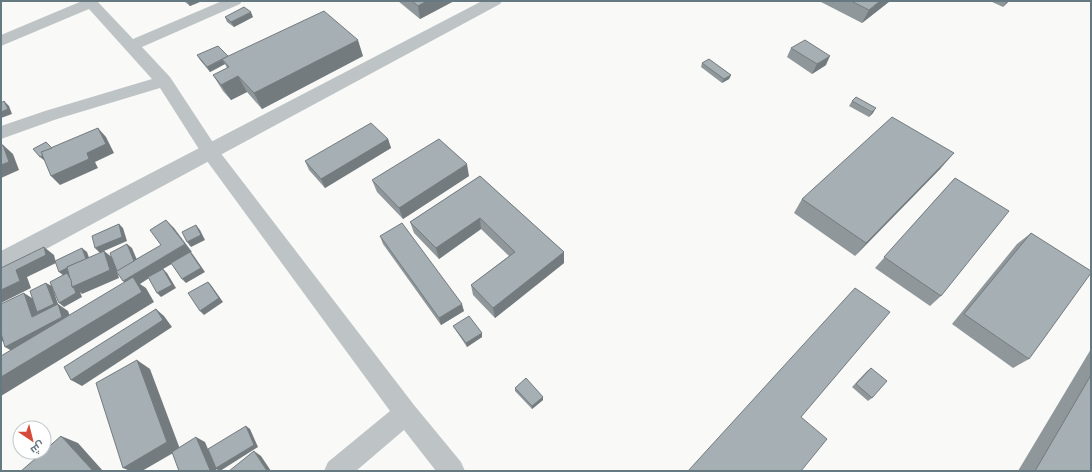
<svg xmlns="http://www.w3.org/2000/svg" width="1092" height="472" viewBox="0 0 1092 472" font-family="Arial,Cairo,sans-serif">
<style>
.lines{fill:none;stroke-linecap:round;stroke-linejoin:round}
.minor{fill:#bec4c6;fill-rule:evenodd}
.tertiary{fill:#bec4c6;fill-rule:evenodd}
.wall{fill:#8f979b}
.shaded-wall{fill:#747b7e}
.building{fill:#a6b0b4;stroke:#747b7e}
</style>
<rect width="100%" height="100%" fill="#f9f9f7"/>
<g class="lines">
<polygon class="minor" points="82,1 97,1 133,39 222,1 242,1 240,4 142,47 170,77 216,147 414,405 461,462 465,471 436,471 404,430 356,471 324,471 328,462 390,411 204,157 160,88 57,119 1,139 1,126 45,111 152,79 89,9 1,46 1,35"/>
<polygon class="tertiary" points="482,1 502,1 500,4 9,269 1,272 1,251"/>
</g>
<g class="wall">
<polygon points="184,1 202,1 190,6"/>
<polygon points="398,1 454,1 420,19"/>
<polygon points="821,1 890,1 862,23 821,2"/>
<polygon points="990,1 1009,1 1003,7"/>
<polygon points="225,17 253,17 234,27 227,22"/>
<polygon points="791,48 826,65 812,74 787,57"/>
<polygon points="197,55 228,56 363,56 262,109 247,92 231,100 223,91 213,75 227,68 225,64 210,72 200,60"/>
<polygon points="702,63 731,75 729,79 722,83 701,67"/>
<polygon points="852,101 873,113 869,117 849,106"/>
<polygon points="388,139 391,148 325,188 309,170 305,161"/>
<polygon points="941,168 855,256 794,213 802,199"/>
<polygon points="469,176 403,219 377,192 372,180"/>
<polygon points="480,176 564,252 564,263 495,318 473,295 471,285 509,256 481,229 439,259 414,233 410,222"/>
<polygon points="955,178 941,296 930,306 875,268"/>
<polygon points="1031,233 1029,359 1013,368 952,324 1017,244"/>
<polygon points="380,236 464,311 441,325 383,244"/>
<polygon points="453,326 482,337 467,347"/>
<polygon points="1091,349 1091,471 1018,471"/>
<polygon points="871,368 872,398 868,401 852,387 867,371"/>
<polygon points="515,388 543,397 543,400 532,409 515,391"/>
</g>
<g class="shaded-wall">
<polygon points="187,1 202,1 190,6"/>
<polygon points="427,1 454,1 420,19 418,6"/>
<polygon points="880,1 890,1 862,23 869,10"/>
<polygon points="1007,1 1009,1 1003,7"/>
<polygon points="251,12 253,17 234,27 231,22"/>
<polygon points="358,40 363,56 262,109 254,93"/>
<polygon points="830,56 826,65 812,74 817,64"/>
<polygon points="222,60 225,64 210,72 207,67"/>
<polygon points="731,75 729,79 722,83 724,79"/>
<polygon points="238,76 247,92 231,100 221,85"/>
<polygon points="4,101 9,106 12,114 1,118 1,112"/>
<polygon points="876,108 873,113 869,117 872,112"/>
<polygon points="98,128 106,137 114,153 95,162 98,168 60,185 51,176 87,153"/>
<polygon points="388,139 391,148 325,188 321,179"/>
<polygon points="3,145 13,154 19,170 1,178 1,165"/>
<polygon points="53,149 45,161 40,157"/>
<polygon points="954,153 941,168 855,256 866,243"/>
<polygon points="467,164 469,176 403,219 399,208"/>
<polygon points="480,218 481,229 439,259 436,248"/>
<polygon points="166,220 174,228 192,252 191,252 194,256 205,272 186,283 182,279 191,253 163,269 167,273 176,288 161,297 157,293 163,269 140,284 146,288 154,302 1,396 1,377 132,289 123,281 185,244"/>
<polygon points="119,224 123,228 127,241 104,251 113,258 127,244 132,248 140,267 117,272 119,278 82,294 80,292 82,297 64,307 59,303 72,287 64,276 59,272 82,248 87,252 91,263 100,253 95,248"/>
<polygon points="196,225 200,230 205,240 191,247 187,242"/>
<polygon points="44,247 54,255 56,263 27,277 31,288 1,303 1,290 16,270"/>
<polygon points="564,252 564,263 495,318 493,308"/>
<polygon points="208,282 211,285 223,302 204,315 200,311"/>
<polygon points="46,283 52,286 58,304 68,311 73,324 17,354 5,347 32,317 24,293 35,300"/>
<polygon points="462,304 464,311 441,325 439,318"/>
<polygon points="156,309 164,316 172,327 82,386 71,380"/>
<polygon points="1,330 12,337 1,342"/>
<polygon points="482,333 482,337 467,347 466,343"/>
<polygon points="137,360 150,369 180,449 142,471 130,471 123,468"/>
<polygon points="543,397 543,400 532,409 532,406"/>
<polygon points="246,426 250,429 258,447 220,471 216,469 217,471 209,471 196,437 205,442 216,468"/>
<polygon points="61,436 78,443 103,471 93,471"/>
<polygon points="254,451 261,456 271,471 267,471"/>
</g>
<g class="building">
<polygon points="412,1 427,1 418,6"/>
<polygon points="851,1 880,1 869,10"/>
<polygon points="244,7 251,12 231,22 225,17"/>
<polygon points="324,11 358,40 254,93 238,76 221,85 213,75 229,67 222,59"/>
<polygon points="805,40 830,56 817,64 791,48"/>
<polygon points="218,46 228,56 207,67 197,55"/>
<polygon points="709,59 731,75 724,79 702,63"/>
<polygon points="856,97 876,108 872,112 852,101"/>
<polygon points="4,101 8,109 1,112 1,103"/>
<polygon points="892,117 954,153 866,243 802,199"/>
<polygon points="371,123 388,139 321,179 305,161"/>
<polygon points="98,128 106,144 87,153 89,159 51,176 41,152"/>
<polygon points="439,139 467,164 399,208 372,180"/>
<polygon points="46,142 52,148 41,152 43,155 40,157 33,149"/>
<polygon points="1,145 3,145 9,162 1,165"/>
<polygon points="480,176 564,252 493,308 471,285 515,252 480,218 436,248 410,222"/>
<polygon points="955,178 1009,211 941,296 884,257"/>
<polygon points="166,220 185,244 123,281 116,271 161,245 150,230"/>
<polygon points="402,223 462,304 439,318 380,236"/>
<polygon points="119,224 122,237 95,248 92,236"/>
<polygon points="196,225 201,235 187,242 182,232"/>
<polygon points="1031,233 1091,271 1091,273 1029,359 964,314"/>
<polygon points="127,244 134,261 117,271 110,253"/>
<polygon points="44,247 46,255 16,270 20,281 1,290 1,268"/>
<polygon points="82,248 86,259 67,267 67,268 59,272 55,261"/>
<polygon points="104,251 110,270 72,287 67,267"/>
<polygon points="190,252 201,268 182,279 171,263"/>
<polygon points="163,269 172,285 157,293 148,277"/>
<polygon points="67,273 71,280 72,287 74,288 76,293 59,303 50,282"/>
<polygon points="133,277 142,292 1,377 1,356"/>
<polygon points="208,282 219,298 200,311 188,293"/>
<polygon points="46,283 54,304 37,312 30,291"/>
<polygon points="855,288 890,312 801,417 827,439 801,471 688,471"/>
<polygon points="24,293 32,317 58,304 62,317 5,347 1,333 1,304"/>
<polygon points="156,309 163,320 71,380 64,367"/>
<polygon points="469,316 482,333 466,343 453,326"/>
<polygon points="137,360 167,442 123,468 96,383"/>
<polygon points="871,368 887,381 872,398 856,384"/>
<polygon points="1091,375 1091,471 1035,471"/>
<polygon points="526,378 543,397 532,406 515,388"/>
<polygon points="246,426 254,445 216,468 208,449"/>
<polygon points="61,436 93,471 21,471 43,452 44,452 44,451"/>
<polygon points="196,437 210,470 209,471 179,471 172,452"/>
<polygon points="254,451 267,471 229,471"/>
</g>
<rect width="1092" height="472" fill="none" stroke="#667880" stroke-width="4"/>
<g transform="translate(32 440) rotate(145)"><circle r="19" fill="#ffffff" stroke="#c2c9cc"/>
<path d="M0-3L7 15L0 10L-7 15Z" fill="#d54c3b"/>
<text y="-6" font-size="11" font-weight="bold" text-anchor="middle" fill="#667880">ش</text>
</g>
</svg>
